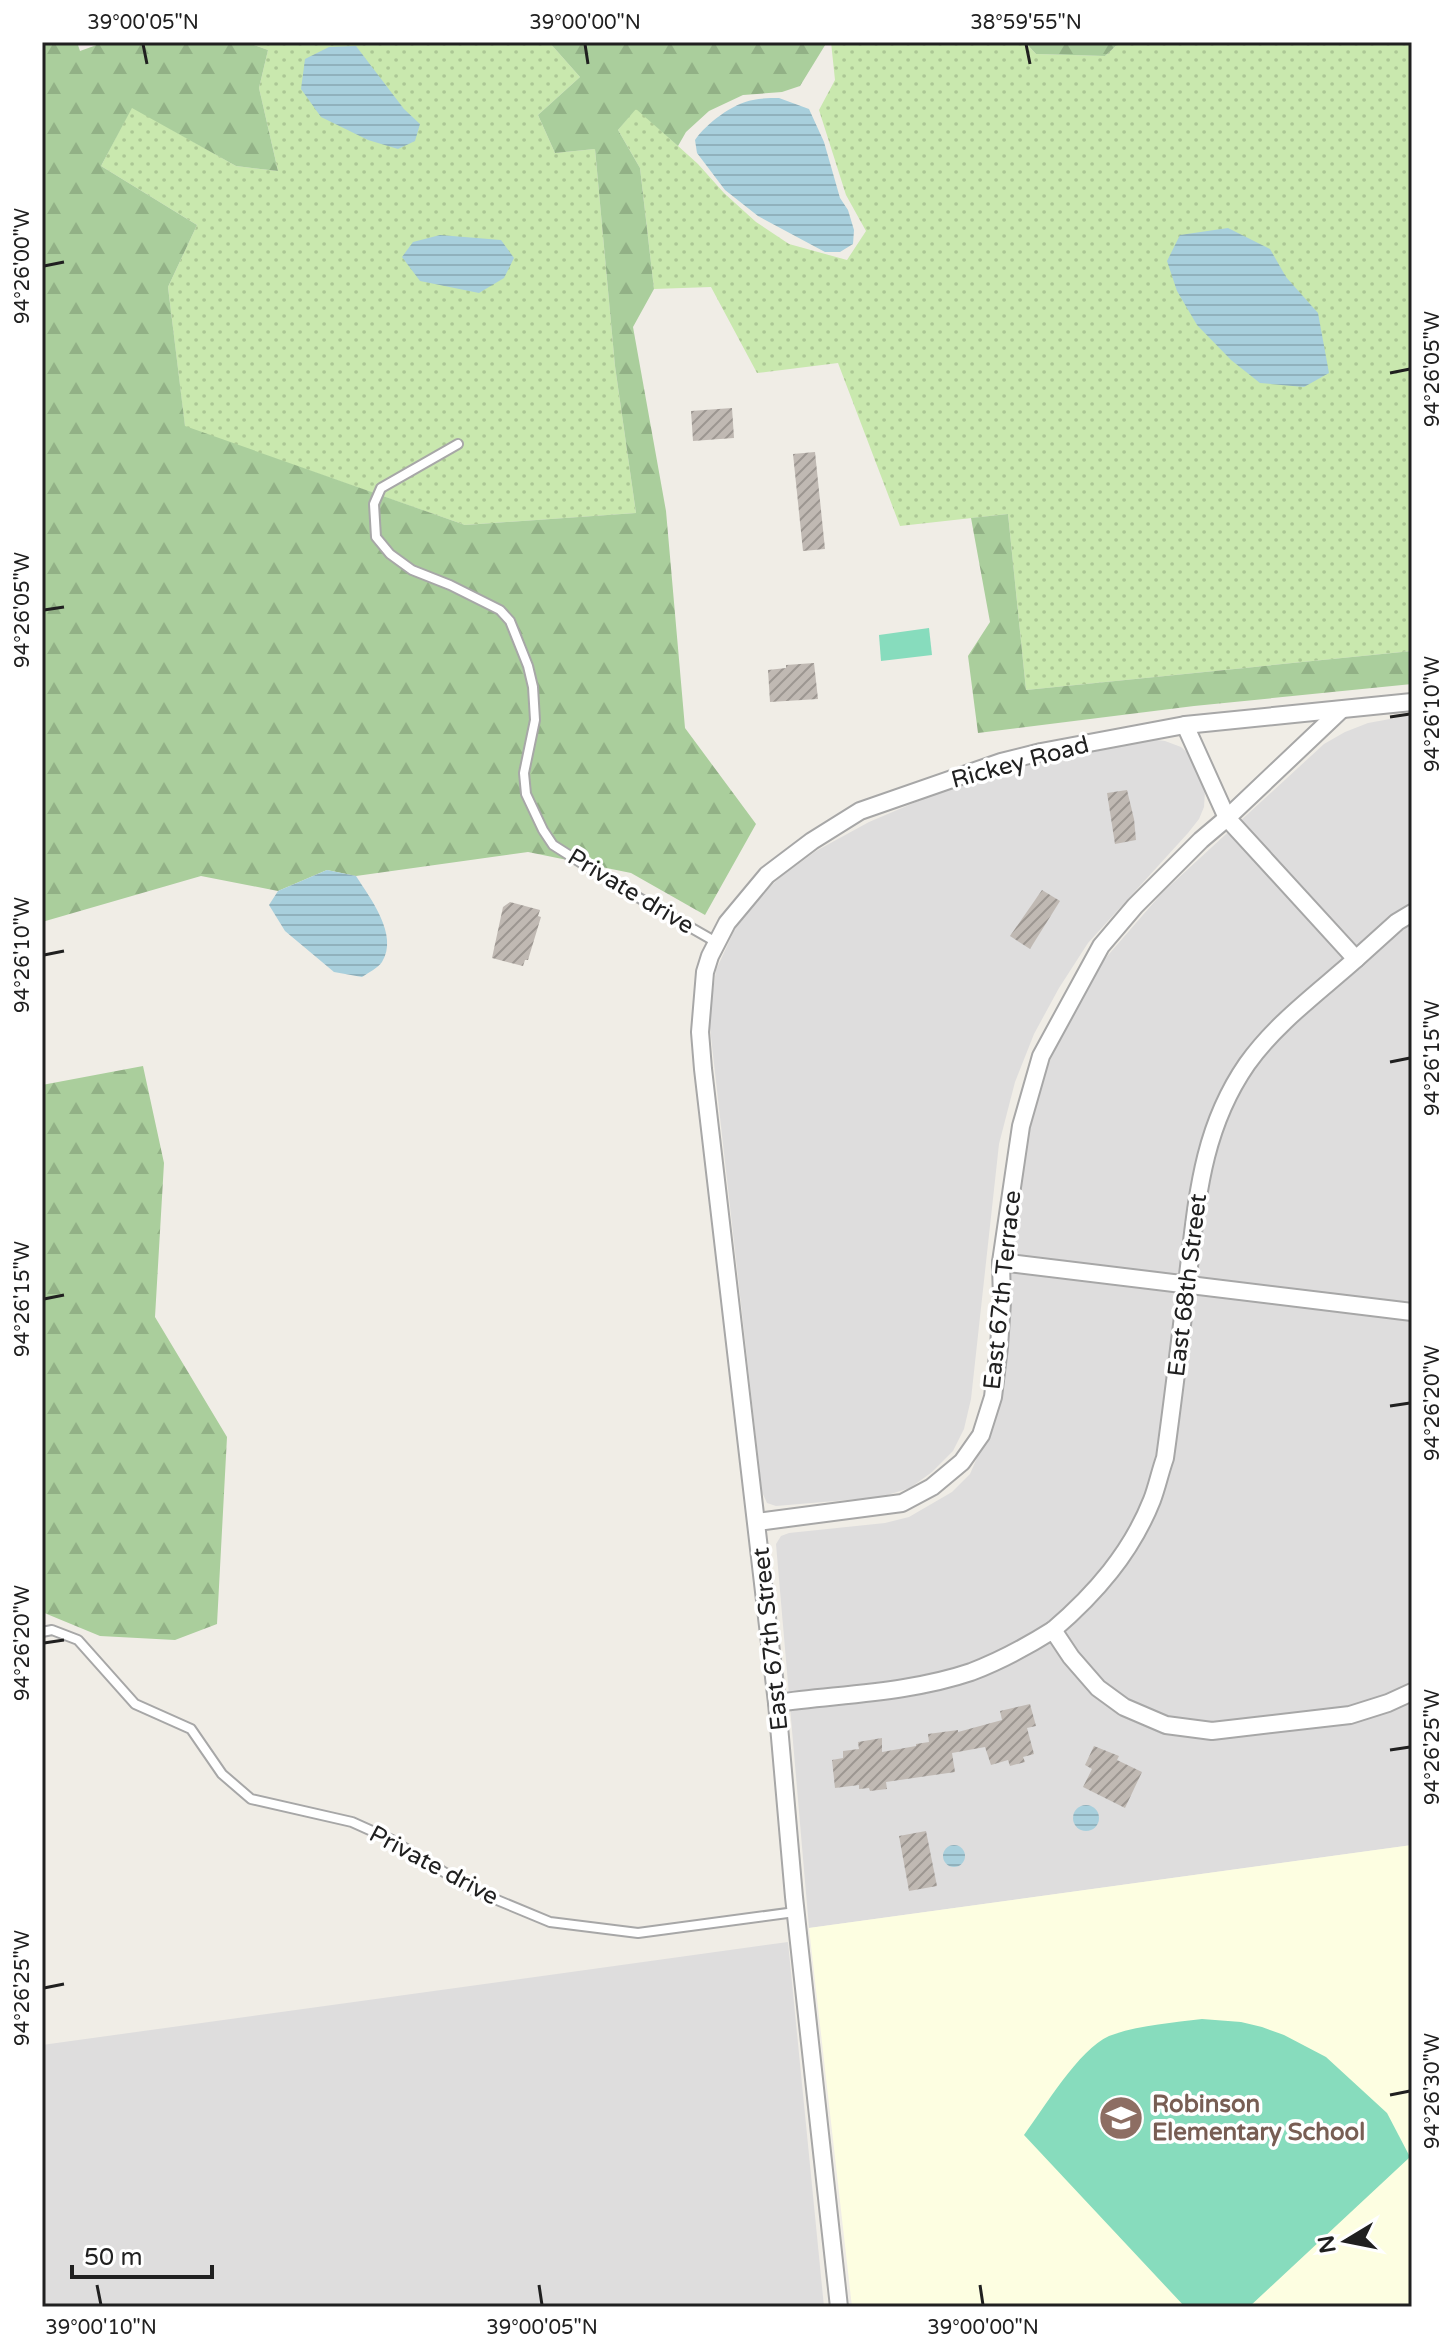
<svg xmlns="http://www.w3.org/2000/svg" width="1454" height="2349" viewBox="0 0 1454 2349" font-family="'Varela Round',sans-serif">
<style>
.residential{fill:#dedddd}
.education{fill:#fdfee1}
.grass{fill:url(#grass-dots)}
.forest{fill:url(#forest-firs)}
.pitch{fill:#87dcbd}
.water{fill:url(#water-rules)}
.building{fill:url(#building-hatch)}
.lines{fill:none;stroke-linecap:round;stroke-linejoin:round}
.service-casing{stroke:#a7a7a7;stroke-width:12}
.minor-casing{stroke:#a7a7a7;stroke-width:20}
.service{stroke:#fff;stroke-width:8}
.minor{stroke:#fff;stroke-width:16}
.ticks{fill:none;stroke:#202020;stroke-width:3}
.labels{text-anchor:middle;stroke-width:7;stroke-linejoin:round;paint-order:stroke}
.street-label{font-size:24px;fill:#202020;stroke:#fff}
.education-label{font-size:24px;font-weight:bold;fill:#785e54;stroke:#fff;text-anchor:start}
.neatline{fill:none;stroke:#202020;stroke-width:3}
.ticks-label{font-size:20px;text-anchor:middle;fill:#202020}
</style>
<defs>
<pattern id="grass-dots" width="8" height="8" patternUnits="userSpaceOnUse" patternTransform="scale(2)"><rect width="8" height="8" fill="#c9e8ae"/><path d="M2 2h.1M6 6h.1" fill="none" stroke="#acc795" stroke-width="1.8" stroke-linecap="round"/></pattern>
<pattern id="forest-firs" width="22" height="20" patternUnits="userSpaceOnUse" patternTransform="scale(2)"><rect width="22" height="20" fill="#aace9c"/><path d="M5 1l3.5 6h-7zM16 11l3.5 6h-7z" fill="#92b186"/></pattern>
<pattern id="water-rules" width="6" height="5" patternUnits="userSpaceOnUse" patternTransform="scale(2)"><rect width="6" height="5" fill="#a8cfdc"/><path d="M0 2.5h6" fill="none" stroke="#90b1bc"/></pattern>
<pattern id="building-hatch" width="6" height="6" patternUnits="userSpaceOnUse" patternTransform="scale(2)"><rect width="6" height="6" fill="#c0b9b3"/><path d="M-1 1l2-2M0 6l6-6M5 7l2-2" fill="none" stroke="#9c9691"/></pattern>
</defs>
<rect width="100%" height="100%" fill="#f0ede6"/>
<g class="residential">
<polygon points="1412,715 1412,1845 809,1928 776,1544 781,1536 789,1533 885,1523 909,1517 952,1492 970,1474 989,1430 997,1391 1022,1157 1033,1099 1076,1003 1103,961 1162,893 1324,744 1345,732 1368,723"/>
<polygon points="1149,739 1165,741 1181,747 1190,755 1200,773 1205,791 1204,807 1199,819 1188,833 1088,943 1059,988 1034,1034 1015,1082 999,1144 971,1399 964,1429 953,1451 932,1472 910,1488 881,1497 847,1500 776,1506 767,1503 762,1492 709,1019 716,970 734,931 755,902 778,879 816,851 869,822 930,796 1006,771 1059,756"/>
<polygon points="788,1942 824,2307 42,2307 42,2045"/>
</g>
<polygon class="education" points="1412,1845 1412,2307 852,2307 809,1928"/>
<g class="grass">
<polygon points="246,42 549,42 580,77 538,115 555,153 595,149 615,366 636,513 465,525 185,427 168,287 197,225 101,166 132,107 236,166 278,171 259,88 268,50"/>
<polygon points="831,42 1025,42 1036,54 1105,56 1120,42 1412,42 1412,651 1026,690 1008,514 900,526 838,363 757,373 711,287 654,289 640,168 618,130 636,108 698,164 724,193 756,222 789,244 847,260 866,231 846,195 819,110 835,80"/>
</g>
<g class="forest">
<polygon points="42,42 77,42 80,51 105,42 246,42 268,50 259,88 278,171 236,166 132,108 101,166 197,225 168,287 185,426 465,525 636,513 615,366 595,149 555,153 538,115 580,77 549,42 827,42 800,86 782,92 743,95 709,111 686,132 678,146 636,109 618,130 640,168 654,289 633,327 666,511 685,728 756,824 705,915 631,873 528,852 356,876 327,870 278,891 201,876 42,922"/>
<polygon points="1025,42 1120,42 1105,56 1036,54"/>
<polygon points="1008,514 1026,690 1412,651 1412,684 1194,706 978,733 968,656 990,622 971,518"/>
<polygon points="143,1066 164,1163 155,1317 227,1437 217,1624 175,1640 100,1636 42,1612 42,1085"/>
</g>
<g class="pitch">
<polygon points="929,628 932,655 881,661 879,635"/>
<path d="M1202,2019l39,3 21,5 22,8 42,22 61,56 23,44 -161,150h-64l-161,-172c20,-27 55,-86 85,-99 29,-11 63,-13 93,-17z"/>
</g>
<g class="water">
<polygon points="356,46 404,109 420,124 415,141 398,149 368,140 321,117 301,89 305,59 329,47"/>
<path d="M779,98l30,11 15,33 16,56 8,12 6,20 -1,14 -13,8h-15l-67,-36 -33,-26 -28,-37 -2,-13c11,-16 38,-37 58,-40 9,-2 18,-2 26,-2z"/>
<polygon points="1228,228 1270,249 1286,277 1318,313 1329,373 1304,387 1260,383 1231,360 1197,325 1177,291 1167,261 1180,235"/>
<polygon points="440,235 501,240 514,258 504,278 479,293 420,281 402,257 413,242"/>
<path d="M327,870l29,6c14,22 43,59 26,86 -4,6 -14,11 -20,15l-28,-5 -49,-41 -16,-26 9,-14z"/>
<circle cx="1086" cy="1818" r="13"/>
<circle cx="954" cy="1856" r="11"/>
</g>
<g class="building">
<polygon points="732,408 734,438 693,441 691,411"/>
<polygon points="815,452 825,549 803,551 793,454"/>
<polygon points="814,663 818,699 770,702 768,670 786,668 786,665"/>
<polygon points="1127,790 1134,819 1136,840 1115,844 1107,793"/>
<polygon points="1042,890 1060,901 1030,949 1010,936"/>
<polygon points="510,902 540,910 538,916 541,917 528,960 525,960 523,966 492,958 503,907"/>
<polygon points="1030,1704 1036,1726 1027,1728 1034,1754 1023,1757 1025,1762 1010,1766 1008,1760 991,1765 985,1747 952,1753 955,1772 886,1782 887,1789 870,1791 869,1788 859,1789 859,1785 835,1788 832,1760 843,1758 843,1751 859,1749 858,1742 882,1738 882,1752 916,1746 916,1744 929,1742 928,1734 958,1730 958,1732 1002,1720 1000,1711"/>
<polygon points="1094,1746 1119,1756 1117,1760 1142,1772 1125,1808 1083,1787 1092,1769 1085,1765"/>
<polygon points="926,1831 937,1886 909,1891 899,1836"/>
</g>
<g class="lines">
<g class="service-casing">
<g id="service">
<polyline points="458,444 381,488 374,504 376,537 390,554 412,570 450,585 500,610 510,621 528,666 533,687 535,720 524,773 526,794 543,830 553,845 613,883 716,942"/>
<polyline points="42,1632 52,1630 78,1640 135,1704 191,1729 222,1774 251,1799 352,1822 392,1840 473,1890 550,1922 638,1933 795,1912"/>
</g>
</g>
<g class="minor-casing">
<g id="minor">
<polyline points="1185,725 1227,818 1356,959 1397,922 1412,913"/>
<polyline points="1001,1262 1412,1312"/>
<polyline points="757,1522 902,1503 932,1487 962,1462 981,1435 993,1397 999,1347 1002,1302 1001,1262 1021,1126 1041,1056 1101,946 1135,906 1201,840 1227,818 1341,710"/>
<path d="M1053,1630c42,-36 78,-77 99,-130 5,-13 8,-28 13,-42 8,-58 15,-116 22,-175 10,-79 13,-151 60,-219 29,-41 72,-72 109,-105"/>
<path d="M777,1703c64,-9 132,-10 194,-31 29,-11 55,-25 82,-42l18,27 27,31 26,19 42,18 46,6 138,-16 38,-12 24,-11"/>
<polyline points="839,2307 794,1897 777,1703 703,1069 700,1032 705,972 710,956 727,923 767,875 812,841 860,811 1001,762 1041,752 1185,725 1412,702"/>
</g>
</g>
<use href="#service" class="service"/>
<use href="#minor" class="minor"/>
</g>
<path class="ticks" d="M143,44l4,20M585,44l3,20M1026,44l4,20M44,266l20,-4M1390,373l20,-4M44,610l20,-3M1390,717l20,-3M44,955l20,-4M1390,1062l20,-4M44,1299l20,-4M1390,1406l20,-3M44,1643l20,-3M1390,1750l20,-3M44,1988l20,-4M1390,2095l20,-4M97,2285l4,20M539,2285l3,20M980,2285l3,20"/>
<defs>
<g id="school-disc" transform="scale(2.3)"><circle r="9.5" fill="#8d6e63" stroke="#fff"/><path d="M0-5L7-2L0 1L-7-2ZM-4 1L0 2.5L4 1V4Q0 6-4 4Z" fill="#fff"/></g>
</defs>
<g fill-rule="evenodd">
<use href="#school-disc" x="1121" y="2118"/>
</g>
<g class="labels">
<g class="street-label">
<text transform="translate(1020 762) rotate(-15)" y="8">Rickey Road</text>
<text transform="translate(631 891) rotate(31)" y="8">Private drive</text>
<text transform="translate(1187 1285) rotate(-83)" y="8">East 68th Street</text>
<text transform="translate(1002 1290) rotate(-84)" y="8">East 67th Terrace</text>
<text transform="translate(770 1639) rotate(-96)" y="8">East 67th Street</text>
<text transform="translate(434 1865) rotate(28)" y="8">Private drive</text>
</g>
<g class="education-label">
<text x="1152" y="2112">Robinson<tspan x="1152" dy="28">Elementary School</tspan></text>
</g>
</g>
<rect width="1454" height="2349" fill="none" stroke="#ffffff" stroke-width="88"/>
<g transform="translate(1346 2241) rotate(260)" stroke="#ffffff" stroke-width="6" paint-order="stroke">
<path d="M0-6L14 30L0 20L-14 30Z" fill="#202020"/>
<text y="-12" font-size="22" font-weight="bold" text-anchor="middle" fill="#202020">N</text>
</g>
<path d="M72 2265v12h140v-12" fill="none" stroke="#202020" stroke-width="4"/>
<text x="84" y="2265" font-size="24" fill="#202020" stroke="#ffffff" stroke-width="6" paint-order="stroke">50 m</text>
<rect x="44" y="44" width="1366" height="2261" class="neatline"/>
<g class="ticks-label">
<text x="143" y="29">39°00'05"N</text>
<text x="585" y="29">39°00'00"N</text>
<text x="1026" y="29">38°59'55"N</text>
<text transform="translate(22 266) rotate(-90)" y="7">94°26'00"W</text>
<text transform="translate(1432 369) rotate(-90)" y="7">94°26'05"W</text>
<text transform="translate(22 610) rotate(-90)" y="7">94°26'05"W</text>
<text transform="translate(1432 714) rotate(-90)" y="7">94°26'10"W</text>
<text transform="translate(22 955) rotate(-90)" y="7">94°26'10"W</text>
<text transform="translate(1432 1058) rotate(-90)" y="7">94°26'15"W</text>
<text transform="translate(22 1299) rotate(-90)" y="7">94°26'15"W</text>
<text transform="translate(1432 1403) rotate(-90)" y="7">94°26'20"W</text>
<text transform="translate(22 1643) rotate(-90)" y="7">94°26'20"W</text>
<text transform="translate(1432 1747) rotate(-90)" y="7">94°26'25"W</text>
<text transform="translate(22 1988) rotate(-90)" y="7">94°26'25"W</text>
<text transform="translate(1432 2091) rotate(-90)" y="7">94°26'30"W</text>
<text x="101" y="2334">39°00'10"N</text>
<text x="542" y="2334">39°00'05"N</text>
<text x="983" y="2334">39°00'00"N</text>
</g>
</svg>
